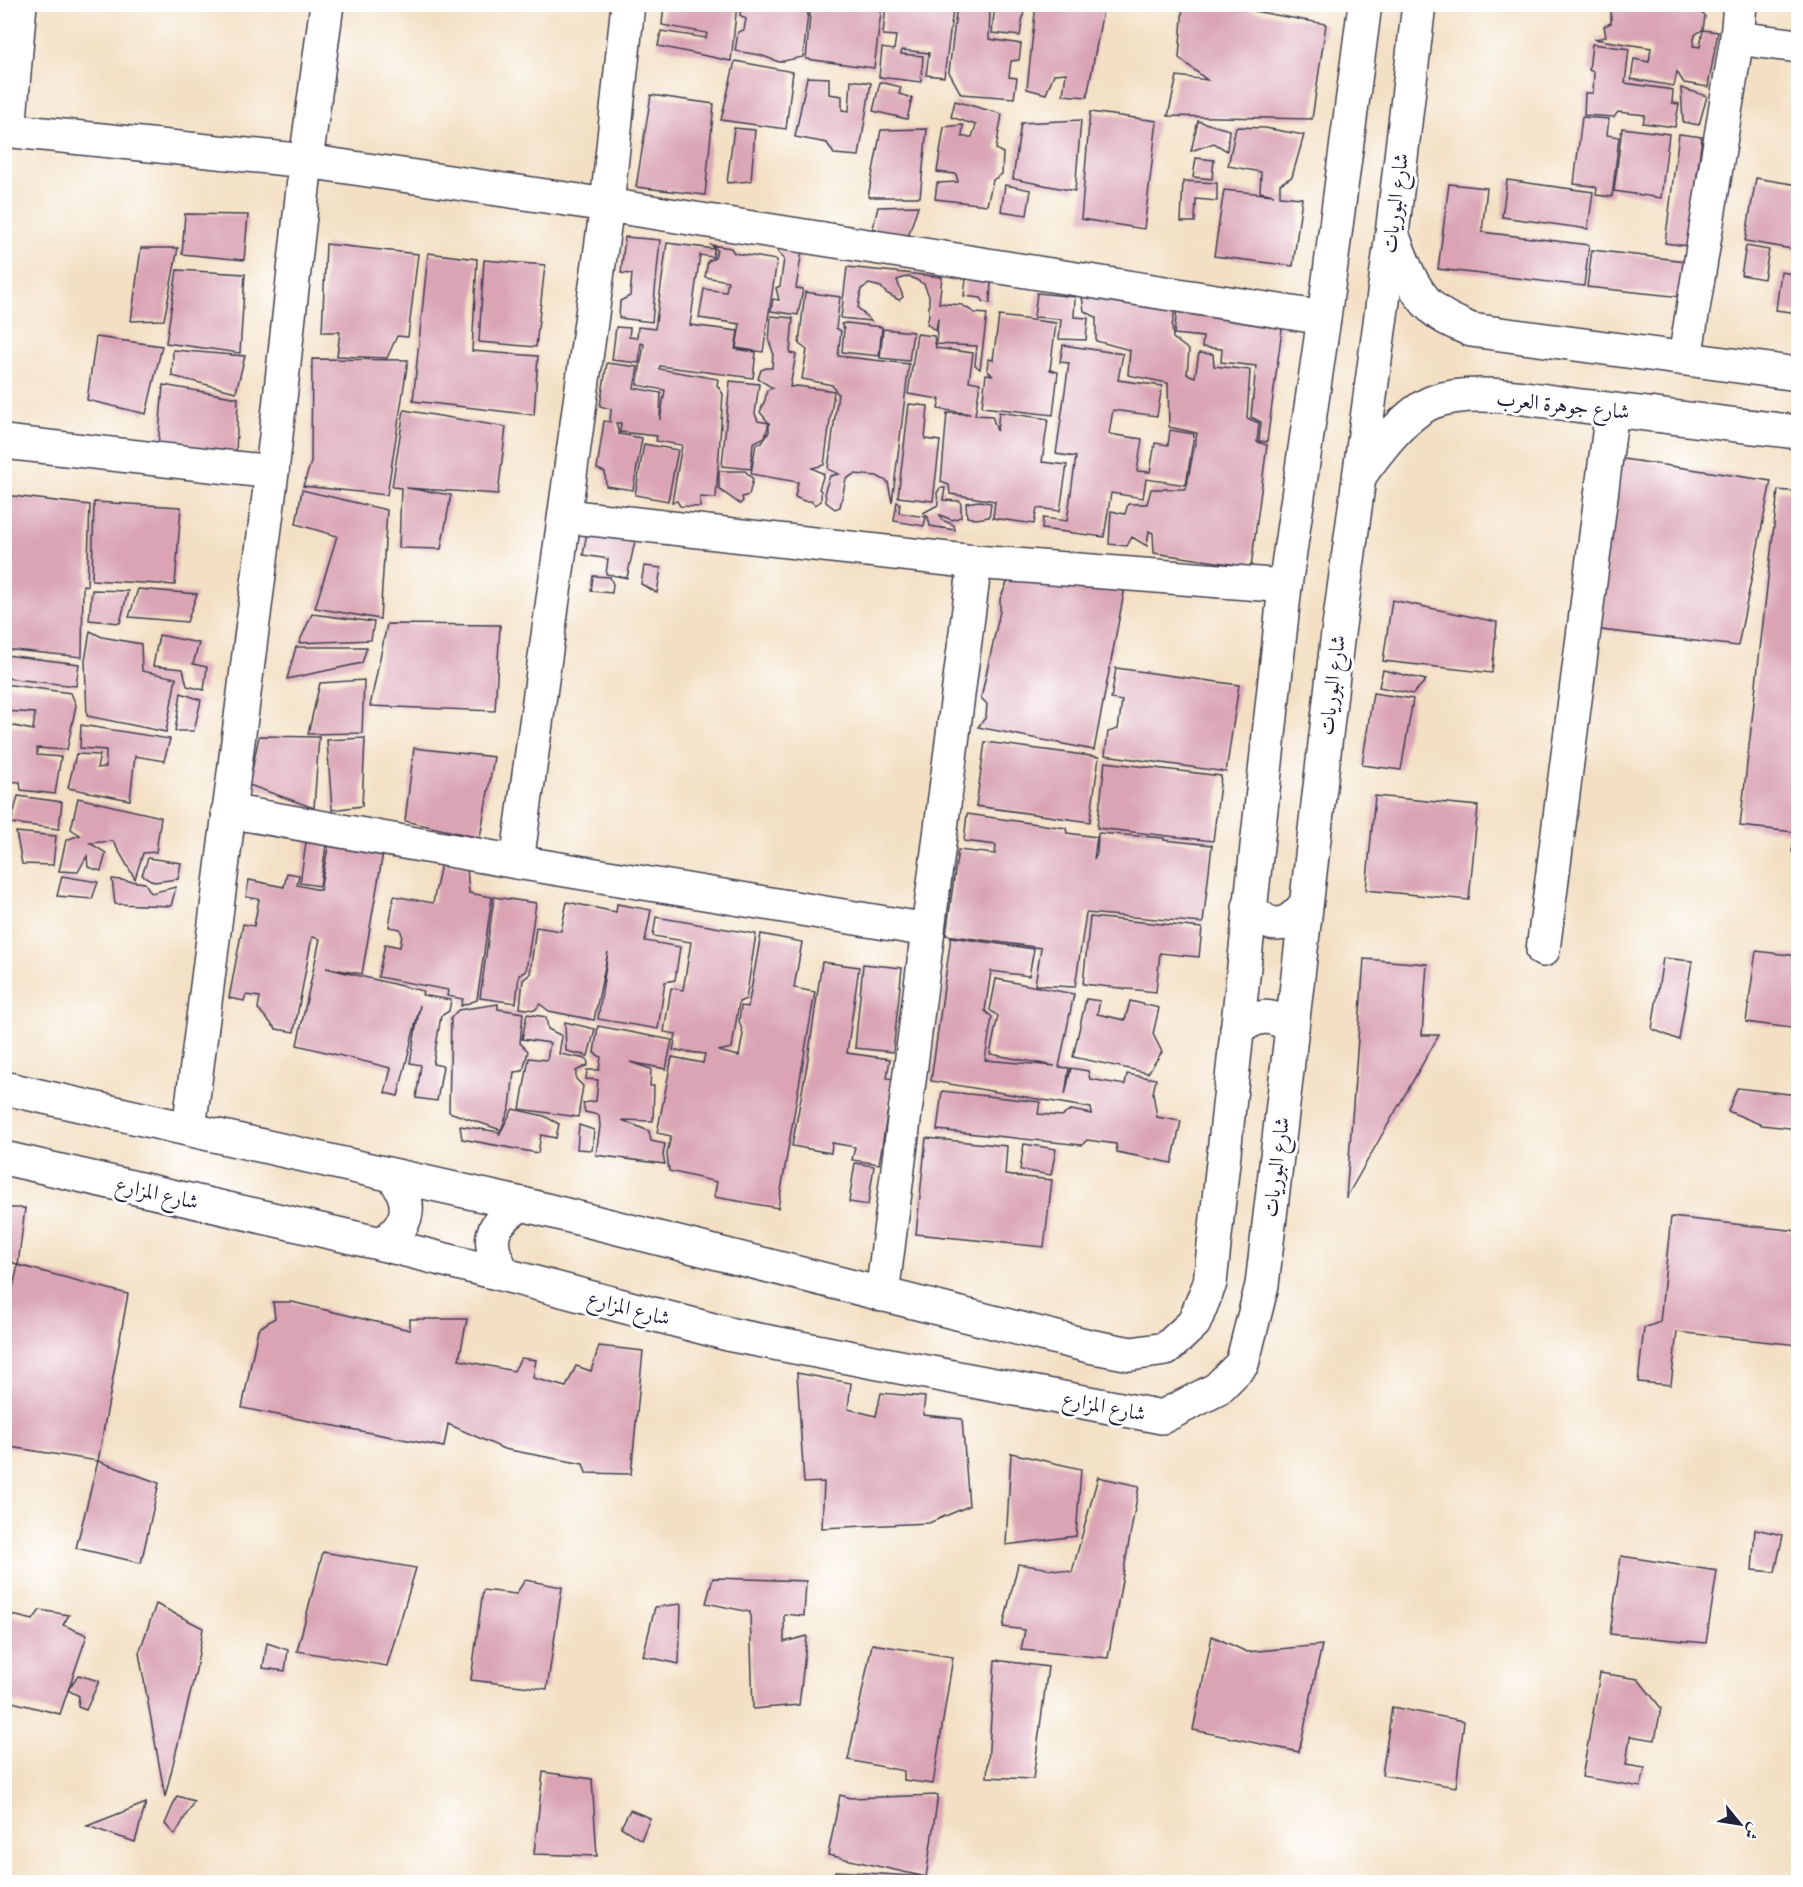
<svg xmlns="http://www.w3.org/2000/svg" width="1803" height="1887" viewBox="0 0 1803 1887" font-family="'Gentium Book Plus',Amiri,serif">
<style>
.building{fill:#daa4b5}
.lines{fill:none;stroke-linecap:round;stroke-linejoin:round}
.minor-casing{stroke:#413e50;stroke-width:36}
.minor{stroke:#fff;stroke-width:33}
.labels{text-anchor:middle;stroke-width:6;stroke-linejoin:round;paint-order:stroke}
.street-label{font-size:21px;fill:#22223b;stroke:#fff}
</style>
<rect width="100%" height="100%" fill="#fff"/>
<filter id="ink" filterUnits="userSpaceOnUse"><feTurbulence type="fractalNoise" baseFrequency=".0167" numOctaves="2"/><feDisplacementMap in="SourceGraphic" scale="12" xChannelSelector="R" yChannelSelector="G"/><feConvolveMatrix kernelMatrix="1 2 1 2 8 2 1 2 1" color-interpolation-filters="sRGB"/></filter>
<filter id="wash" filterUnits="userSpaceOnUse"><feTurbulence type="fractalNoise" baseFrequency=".008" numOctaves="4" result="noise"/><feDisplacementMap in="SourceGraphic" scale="24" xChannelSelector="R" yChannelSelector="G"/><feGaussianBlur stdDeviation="1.35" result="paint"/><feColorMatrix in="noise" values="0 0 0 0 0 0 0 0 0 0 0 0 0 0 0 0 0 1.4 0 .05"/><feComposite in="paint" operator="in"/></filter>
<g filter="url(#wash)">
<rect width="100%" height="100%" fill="#f3e0c4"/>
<g id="blocks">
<g class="building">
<polygon points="664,4 737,4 731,61 658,46 661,31 706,38 707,33 662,25"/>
<polygon points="741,4 809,4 803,57 779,62 760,55 735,51 738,32 744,30 746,19 740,15"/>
<polygon points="811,4 882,4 874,68 806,59"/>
<polygon points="886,4 911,4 953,10 944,77 926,75 929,53 902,50 901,54 923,56 921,82 879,77 882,48 894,50 896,36 883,35"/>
<polygon points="957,4 990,9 989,39 1021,44 1019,60 1011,61 1009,77 1017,78 1014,98 961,94 949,72"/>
<polygon points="995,4 1025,4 1020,36 992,33"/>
<polygon points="1036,4 1104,5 1087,97 1063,95 1066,73 1054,74 1046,94 1027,89"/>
<polygon points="1183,4 1214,4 1326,24 1312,119 1168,116 1177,76 1207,80 1179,58"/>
<polygon points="1619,5 1698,5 1697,9 1705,16 1703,29 1695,35 1693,46 1700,47 1703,30 1718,32 1708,87 1684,83 1677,72 1674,86 1631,79 1634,59 1649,62 1651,48 1594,39 1606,37 1604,26 1611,23 1611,6"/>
<polygon points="1592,44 1629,49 1625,83 1673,90 1672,103 1679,104 1675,127 1643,123 1645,115 1618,112 1614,117 1584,115 1585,93 1593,93 1594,72 1589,70"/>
<polygon points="735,61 793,72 786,129 721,120"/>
<polygon points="807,77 829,78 829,94 842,96 842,110 849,111 851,80 871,83 859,156 834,154 827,143 795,137"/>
<polygon points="880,82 901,87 899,94 912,98 907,119 873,111"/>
<polygon points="1681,88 1707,96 1699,125 1683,122"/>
<polygon points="651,95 714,104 705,195 636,187"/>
<polygon points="955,101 1002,114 996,149 1003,153 1002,174 993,180 987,205 935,199 937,183 958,182 956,174 937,172 944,127 963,125 962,137 972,137 976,125 951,117"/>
<polygon points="1090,112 1157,121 1144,229 1081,219"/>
<polygon points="1582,117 1609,119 1607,135 1619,137 1612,197 1596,195 1597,188 1592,186 1574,184"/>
<polygon points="1081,120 1075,191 1013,179 1021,123"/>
<polygon points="1198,121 1229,130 1227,151 1214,143 1191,151"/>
<polygon points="1236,127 1265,128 1304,135 1292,177 1280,184 1280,196 1302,198 1293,266 1214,256 1224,190 1274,195 1260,192 1261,172 1228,166"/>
<polygon points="734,128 755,130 751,181 727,183"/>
<polygon points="1622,128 1669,134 1661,198 1614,191"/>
<polygon points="927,129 920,197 868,197 881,130"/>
<polygon points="1679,134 1702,137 1688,246 1665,243"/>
<polygon points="1196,158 1214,160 1212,179 1193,177"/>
<polygon points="1756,178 1798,185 1798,250 1745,241"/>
<polygon points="1507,180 1593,192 1588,229 1502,217"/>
<polygon points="1183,181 1217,183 1217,201 1196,199 1195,222 1181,222"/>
<polygon points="1449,184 1487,188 1482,232 1589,245 1584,286 1438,269"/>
<polygon points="1005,185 1031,190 1027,215 1001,211"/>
<polygon points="918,206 907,240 873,228 878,207"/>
<polygon points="185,214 248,215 244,260 182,254"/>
<polygon points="625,237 660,240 652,322 619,318 620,301 630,296 632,274 621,273"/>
<polygon points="667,243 714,249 713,257 700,255 690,325 738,331 735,349 756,352 753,378 660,366 659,369 718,379 717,385 723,394 716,498 700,497 700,507 680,506 677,501 672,502 682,445 656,441 657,436 620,432 621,423 616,423 619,434 642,438 633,490 606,486 605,472 597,469 604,421 610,422 611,409 600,406 607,363 638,367 634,388 661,393 660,420 665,390 637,385 644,344 641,343 639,363 612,360 616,327 630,328 629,337 637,338 638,327 655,329"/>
<polygon points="326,244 418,254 408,337 397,336 387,358 337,356 340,332 322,332"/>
<polygon points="711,245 731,248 734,253 777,260 763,352 736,348 740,324 699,318 704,289 726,292 728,281 705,277 708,261 715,258 717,250"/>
<polygon points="779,246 802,251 796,288 803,289 798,315 771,311 773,299 779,300 776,288 780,286 784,259 778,252"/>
<polygon points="1746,246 1769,250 1764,279 1741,275"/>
<polygon points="141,248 178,248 164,320 131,321"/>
<polygon points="1592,250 1686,261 1682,297 1587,287"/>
<polygon points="428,253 477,259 472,351 538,356 534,415 413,401"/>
<polygon points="484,260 545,265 536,347 479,342"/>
<polygon points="847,267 942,277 939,303 962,305 975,313 987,314 980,369 975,365 977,346 936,344 938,318 936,331 927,324 929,315 929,296 924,284 909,276 897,280 903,297 899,300 886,293 881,287 869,284 861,289 858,308 871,321 841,318"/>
<polygon points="177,270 245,274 240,353 166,343"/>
<polygon points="1781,272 1798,275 1798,313 1776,310"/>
<polygon points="966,279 991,281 990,303 984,302 981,298 964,296"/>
<polygon points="805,292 840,297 836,328 841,331 838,356 909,364 892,503 888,482 877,476 854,474 846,479 840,507 835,509 826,502 825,490 830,476 839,474 828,469 838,394 832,385 802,379 807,350 799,344"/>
<polygon points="1037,293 1075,297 1074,317 1088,318 1086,340 1059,339 1061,319 1034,317"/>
<polygon points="1082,296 1175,309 1172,326 1173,338 1189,350 1187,374 1195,377 1199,353 1213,354 1214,366 1250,370 1247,418 1259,423 1257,442 1267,445 1251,567 1154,553 1153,533 1149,531 1147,546 1132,537 1127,546 1109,544 1111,511 1125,514 1128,504 1147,504 1151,489 1186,489 1197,433 1169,427 1168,383 1128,375 1130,350 1096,341 1096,317 1084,311"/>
<polygon points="1177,309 1283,322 1267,442 1259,441 1261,422 1251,417 1256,366 1221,362 1222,349 1202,347 1203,337 1174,334"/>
<polygon points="771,316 793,318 790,353 796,354 790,387 797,386 834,391 824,465 812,468 824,474 819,489 821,491 821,501 815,505 811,501 804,501 795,497 798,482 751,474 756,444 762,443 769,432 769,423 760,412 765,400 767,390 773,388 758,379 761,370 766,368 772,368 773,352 769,341"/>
<polygon points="999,316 1056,323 1050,370 1058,372 1053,415 982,407 986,374 992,375 987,370 988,359 993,360"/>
<polygon points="846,323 882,327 879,356 842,352 844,329 841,324"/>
<polygon points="883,329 913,332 909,361 880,358"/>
<polygon points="917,334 934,336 936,348 973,353 969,381 980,383 975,415 992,416 997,431 999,412 1048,419 1042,462 1067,465 1060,511 1037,508 1034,524 993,518 995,501 950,494 949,485 941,482 947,413 971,414 938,409 940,399 908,394"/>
<polygon points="96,337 162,346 146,414 87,400"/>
<polygon points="1063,345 1123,354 1118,380 1162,386 1157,416 1113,410 1109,434 1142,439 1137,471 1150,472 1155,443 1168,445 1170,430 1194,434 1186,485 1146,479 1143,498 1111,493 1104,537 1042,529 1043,518 1067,521 1076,457 1056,454 1069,363 1060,362"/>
<polygon points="173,350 245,356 236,392 172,376"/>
<polygon points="312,359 408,360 387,495 303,486 311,462"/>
<polygon points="730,381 759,384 755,414 758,421 769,423 765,437 753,443 751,469 722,466"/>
<polygon points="163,385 238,398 236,456 158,447"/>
<polygon points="909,404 928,406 925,439 940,441 933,501 898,497"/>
<polygon points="404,410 506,427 498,494 406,488 451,495 441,549 399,548 401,488 392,487"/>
<polygon points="644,444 678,450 668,501 635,495"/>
<polygon points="1610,457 1771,481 1738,646 1601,630"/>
<polygon points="719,471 745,471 753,479 749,495 742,497 743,501 740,504 719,489"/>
<polygon points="940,488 945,488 943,500 960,501 961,505 961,517 952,520 940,515 942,520 954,525 955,530 930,526 928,517 923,513 938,505 937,493"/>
<polygon points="302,490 387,510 380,619 315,608 337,536 296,524"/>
<polygon points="1778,490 1798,492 1798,853 1792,852 1795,832 1740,826"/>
<polygon points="4,495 90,505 87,586 83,585 82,657 4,649"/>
<polygon points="979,501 991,503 989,517 976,519 967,517 966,503"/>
<polygon points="94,502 181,507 175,585 92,580"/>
<polygon points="897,502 900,503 899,513 926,517 924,526 894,521"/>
<polygon points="587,532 635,541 627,578 606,574 608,559 583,555"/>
<polygon points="644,566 661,568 657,593 641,584"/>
<polygon points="593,576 610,577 613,584 612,593 591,591"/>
<polygon points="1010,576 1090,588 1094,579 1124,585 1124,593 1094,750 978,727 986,717 987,704 981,698 1000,611 1000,599"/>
<polygon points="138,589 197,594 187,622 129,617"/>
<polygon points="92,590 128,591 120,623 89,620"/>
<polygon points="1392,600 1497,622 1492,673 1383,661"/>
<polygon points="312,614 374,622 371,640 299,643"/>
<polygon points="387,624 500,625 495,711 370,706"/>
<polygon points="90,631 102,637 141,644 142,671 176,678 166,732 87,716 85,661"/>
<polygon points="159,635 199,643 193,664 207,667 204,690 187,686 183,669 153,666"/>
<polygon points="296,647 367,647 362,663 287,679"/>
<polygon points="5,655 79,664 76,686 5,678"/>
<polygon points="1116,668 1239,685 1226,772 1105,755 1108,732 1118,729 1122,701 1111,699"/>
<polygon points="1383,670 1426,680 1413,694 1379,687"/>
<polygon points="364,680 362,733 308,734 320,683"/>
<polygon points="4,684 71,693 76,705 67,750 37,748 37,755 61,757 55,794 21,790 20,782 4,781 4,724 33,730 35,713 4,711"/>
<polygon points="181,693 201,700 194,731 175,731"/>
<polygon points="1373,693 1413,699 1401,770 1362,765"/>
<polygon points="81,725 170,739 164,761 135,756 130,800 68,788 76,754 100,755 97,768 106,767 106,750 80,748"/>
<polygon points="259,736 319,737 314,808 249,785"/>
<polygon points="365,738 362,806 332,810 327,740"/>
<polygon points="985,742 1099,757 1090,822 976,806"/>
<polygon points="414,748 494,757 480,838 405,821"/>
<polygon points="1105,762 1221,776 1213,841 1097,828"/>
<polygon points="4,792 10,792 6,814 4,814"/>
<polygon points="18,796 62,802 59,829 11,823"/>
<polygon points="1375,796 1478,806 1469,900 1366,890"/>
<polygon points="78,798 161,817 156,852 143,853 135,879 113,841 90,843 106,853 101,871 88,867 87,856 78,872 59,871 66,840 80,835 71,829"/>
<polygon points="967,814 1066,828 1067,833 1097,837 1094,859 1097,853 1098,833 1164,838 1164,840 1212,845 1203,923 1086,913 1075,987 1035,985 1041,948 946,935 958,850 995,854 996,845 964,841"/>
<polygon points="16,832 56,836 53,865 22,864"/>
<polygon points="307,836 327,839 320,886 300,883"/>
<polygon points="330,837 384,847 362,974 326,968 423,991 422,995 451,1000 449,1011 441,1016 433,1064 443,1066 437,1101 416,1098 421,1065 410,1063 420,1005 398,1096 385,1093 391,1068 297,1045 320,939 312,937 294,1032 276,1029 258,1009 260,997 246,995 244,1001 229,998 243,924 254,926 259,899 246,897 249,880 284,887 287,873 299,875 297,885 320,890"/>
<polygon points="148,858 181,863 178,879 154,882 142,875"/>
<polygon points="441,863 467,867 469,893 492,897 477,1000 461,1006 463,999 447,996 448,990 378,977 385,944 400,947 402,935 400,929 389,927 394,896 433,903"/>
<polygon points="62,876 98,882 92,899 57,896"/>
<polygon points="112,879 145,883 151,893 176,887 171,906 115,904"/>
<polygon points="494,897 536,903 526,971 519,975 516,1003 480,998"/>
<polygon points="567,902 616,912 617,904 651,910 645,941 680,947 675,980 665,982 658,1029 598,1019 608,952 594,1020 549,1011 540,1004 535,1010 520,1008 523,980 530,974 536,927 561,931"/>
<polygon points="656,917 756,934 746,999 739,1002 732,1048 718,1051 739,1056 743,1034 739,1020 741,1006 748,1007 761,934 802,942 794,988 815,992 778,1208 714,1197 717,1182 669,1171 667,1154 671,1136 657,1133 672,1057 703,1063 705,1054 673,1050 676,1034 664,1032 671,988 683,990 691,942 653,936"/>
<polygon points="1090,917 1202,928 1199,957 1160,953 1156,992 1083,984"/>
<polygon points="951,937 1034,949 1029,976 991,971 985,1011 992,1017 985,1060 1055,1066 990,1054 998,1016 990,1010 996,979 1074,994 1059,1067 1069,1068 1065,1095 1071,1068 1088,1071 1090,1079 1125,1085 1127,1074 1156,1079 1153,1093 1157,1117 1181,1121 1172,1163 1117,1152 1116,1144 1087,1140 1082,1145 937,1130 942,1091 1040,1102 1038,1114 1062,1116 1071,1110 1092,1114 1091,1108 931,1081"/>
<polygon points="1756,951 1798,956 1798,1029 1746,1022"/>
<polygon points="1663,958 1692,961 1679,1040 1652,1029"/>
<polygon points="1364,959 1427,964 1422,1035 1439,1035 1346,1198"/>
<polygon points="822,962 859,967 847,1053 890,1059 887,1078 893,1079 879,1164 852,1160 855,1147 832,1143 831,1153 792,1146 807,1065"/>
<polygon points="863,964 902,968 893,1052 855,1048"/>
<polygon points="1086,999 1100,1001 1097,1014 1125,1020 1130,1001 1159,1008 1153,1034 1162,1052 1148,1073 1073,1057"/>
<polygon points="498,1004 498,1009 523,1013 520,1043 528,1051 523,1071 514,1072 510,1107 501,1130 449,1112 451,1018 458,1010"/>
<polygon points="527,1014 546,1017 548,1029 562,1036 559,1054 587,1059 588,1065 576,1071 576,1079 583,1086 578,1117 520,1109 529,1058 547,1060 550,1043 522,1039"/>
<polygon points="565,1022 595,1029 588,1056 566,1051"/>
<polygon points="598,1026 672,1040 666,1069 630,1062 651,1069 650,1086 654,1086 653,1121 622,1120 649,1131 651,1141 665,1144 663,1155 665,1164 596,1155 600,1126 599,1115 585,1112 583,1103 596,1101 598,1080 586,1079 587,1070 599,1070 601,1057 594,1053"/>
<polygon points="1737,1088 1798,1095 1798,1129 1762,1125 1728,1111"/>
<polygon points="513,1109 544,1116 559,1124 556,1138 541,1135 538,1153 462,1139 460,1126 500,1132 499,1135"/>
<polygon points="579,1125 594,1130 592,1150 577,1149"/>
<polygon points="926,1138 1007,1146 1005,1175 1052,1180 1044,1247 916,1234"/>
<polygon points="1024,1144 1056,1149 1051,1175 1020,1170"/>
<polygon points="855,1163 874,1166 868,1205 849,1202"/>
<polygon points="4,1208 25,1208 18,1265 4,1258"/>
<polygon points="1671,1217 1798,1231 1798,1345 1677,1332 1671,1385 1638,1382 1644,1328 1660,1322"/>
<polygon points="18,1265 128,1294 98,1461 159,1483 141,1563 76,1548 98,1461 4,1446 4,1329"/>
<polygon points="273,1302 292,1302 410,1330 410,1319 467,1319 459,1360 514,1371 521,1358 536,1360 533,1378 566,1387 576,1366 591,1371 599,1346 643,1351 631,1474 586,1473 583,1464 504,1449 448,1424 444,1447 242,1408 258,1329 275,1318"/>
<polygon points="797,1373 851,1383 848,1409 876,1416 881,1393 925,1397 923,1415 962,1419 969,1506 929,1523 822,1528 824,1482 804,1483"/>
<polygon points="1011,1453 1081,1469 1076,1536 1006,1545"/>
<polygon points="1098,1477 1139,1486 1108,1658 1021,1650 1025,1630 1003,1627 1018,1564 1072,1572"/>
<polygon points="1755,1529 1783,1535 1775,1572 1752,1570"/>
<polygon points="323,1552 416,1568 387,1666 297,1651"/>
<polygon points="1621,1556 1717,1571 1706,1643 1610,1634"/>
<polygon points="713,1578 806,1581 804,1616 784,1614 784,1642 807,1636 799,1705 753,1709 750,1612 706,1603"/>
<polygon points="525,1580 562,1587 547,1689 471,1680 483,1590 516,1594"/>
<polygon points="156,1604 203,1628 196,1670 165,1797 139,1653"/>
<polygon points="681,1604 679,1664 643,1656 655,1607"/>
<polygon points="40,1610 69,1615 63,1625 87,1635 60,1714 4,1700 4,1613 33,1620"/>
<polygon points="1212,1636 1247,1652 1322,1645 1299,1752 1193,1730"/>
<polygon points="267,1643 288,1650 285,1671 263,1668"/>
<polygon points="872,1644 953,1657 933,1784 904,1780 904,1771 848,1760"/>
<polygon points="995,1660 1048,1667 1033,1779 987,1777"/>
<polygon points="1600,1673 1638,1679 1661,1708 1655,1740 1630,1736 1626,1765 1645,1768 1641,1787 1582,1777"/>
<polygon points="78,1675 99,1681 86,1710 78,1707 79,1696 68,1690"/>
<polygon points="1392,1707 1464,1721 1456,1787 1382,1775"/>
<polygon points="543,1772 592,1779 597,1856 534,1854"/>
<polygon points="840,1795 850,1798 938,1795 926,1877 828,1855"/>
<polygon points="177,1796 194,1801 175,1835 165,1824"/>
<polygon points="146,1803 135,1842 87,1826"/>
<polygon points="630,1810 650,1818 641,1840 621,1827"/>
<polygon points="835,1871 926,1877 925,1882 833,1882"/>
</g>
</g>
</g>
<g filter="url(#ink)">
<use href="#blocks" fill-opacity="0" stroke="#413e50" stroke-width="1.5"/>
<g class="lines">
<g class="minor-casing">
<g id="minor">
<polyline points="1737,38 1798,46"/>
<polyline points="4,130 306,161 607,205 1324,318"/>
<polyline points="9,131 20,4"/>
<path d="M1392,234c12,30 21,62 49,81 9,6 20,10 30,15l327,44"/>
<polyline points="1685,358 1737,38 1740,4"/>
<polyline points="4,442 272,472"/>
<path d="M1360,475c17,-23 45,-62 73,-73 43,-16 112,0 158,5 69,9 138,17 207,25"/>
<polyline points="565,516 975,562 1285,586"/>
<polyline points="228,811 517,862 928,930 975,562"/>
<polyline points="517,862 607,205 628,4"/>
<path d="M1249,907c22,24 38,22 57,-3"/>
<polyline points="1543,950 1612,410"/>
<path d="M1237,1030c20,-16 33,-17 55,-3"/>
<polyline points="4,1088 522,1204 1089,1346 1131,1354 1166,1349 1194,1323 1210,1283 1285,586 1324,318 1365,4"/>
<polyline points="189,1129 272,472 306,161 327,4"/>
<polyline points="4,1158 382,1244 505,1275 732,1335 1162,1417 1217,1389 1242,1364 1262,1285 1337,641 1392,234 1419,4"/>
<path d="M382,1244c28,-19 32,-41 11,-68"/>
<path d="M505,1275c-21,-33 -16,-51 17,-71"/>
<polyline points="882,1295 928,930"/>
</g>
</g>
<use href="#minor" class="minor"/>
</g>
</g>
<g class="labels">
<g class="street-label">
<text transform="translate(1395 203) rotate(-83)" y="7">شارع البوريات</text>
<text transform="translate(1563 405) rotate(6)" y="7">شارع جوهرة العرب</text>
<text transform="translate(1332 685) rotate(-83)" y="7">شارع البوريات</text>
<text transform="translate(1276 1167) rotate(-83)" y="7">شارع البوريات</text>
<text transform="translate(157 1193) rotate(13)" y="7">شارع المزارع</text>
<text transform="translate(629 1308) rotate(15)" y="7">شارع المزارع</text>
<text transform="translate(1104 1406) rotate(11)" y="7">شارع المزارع</text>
</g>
</g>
<rect width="1803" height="1887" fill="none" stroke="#fff" stroke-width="24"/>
<g transform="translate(1740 1824) rotate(120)" stroke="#ffffff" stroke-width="4.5" paint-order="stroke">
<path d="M0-4.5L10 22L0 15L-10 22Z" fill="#22223b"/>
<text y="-9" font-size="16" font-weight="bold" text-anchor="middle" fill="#22223b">ش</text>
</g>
</svg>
